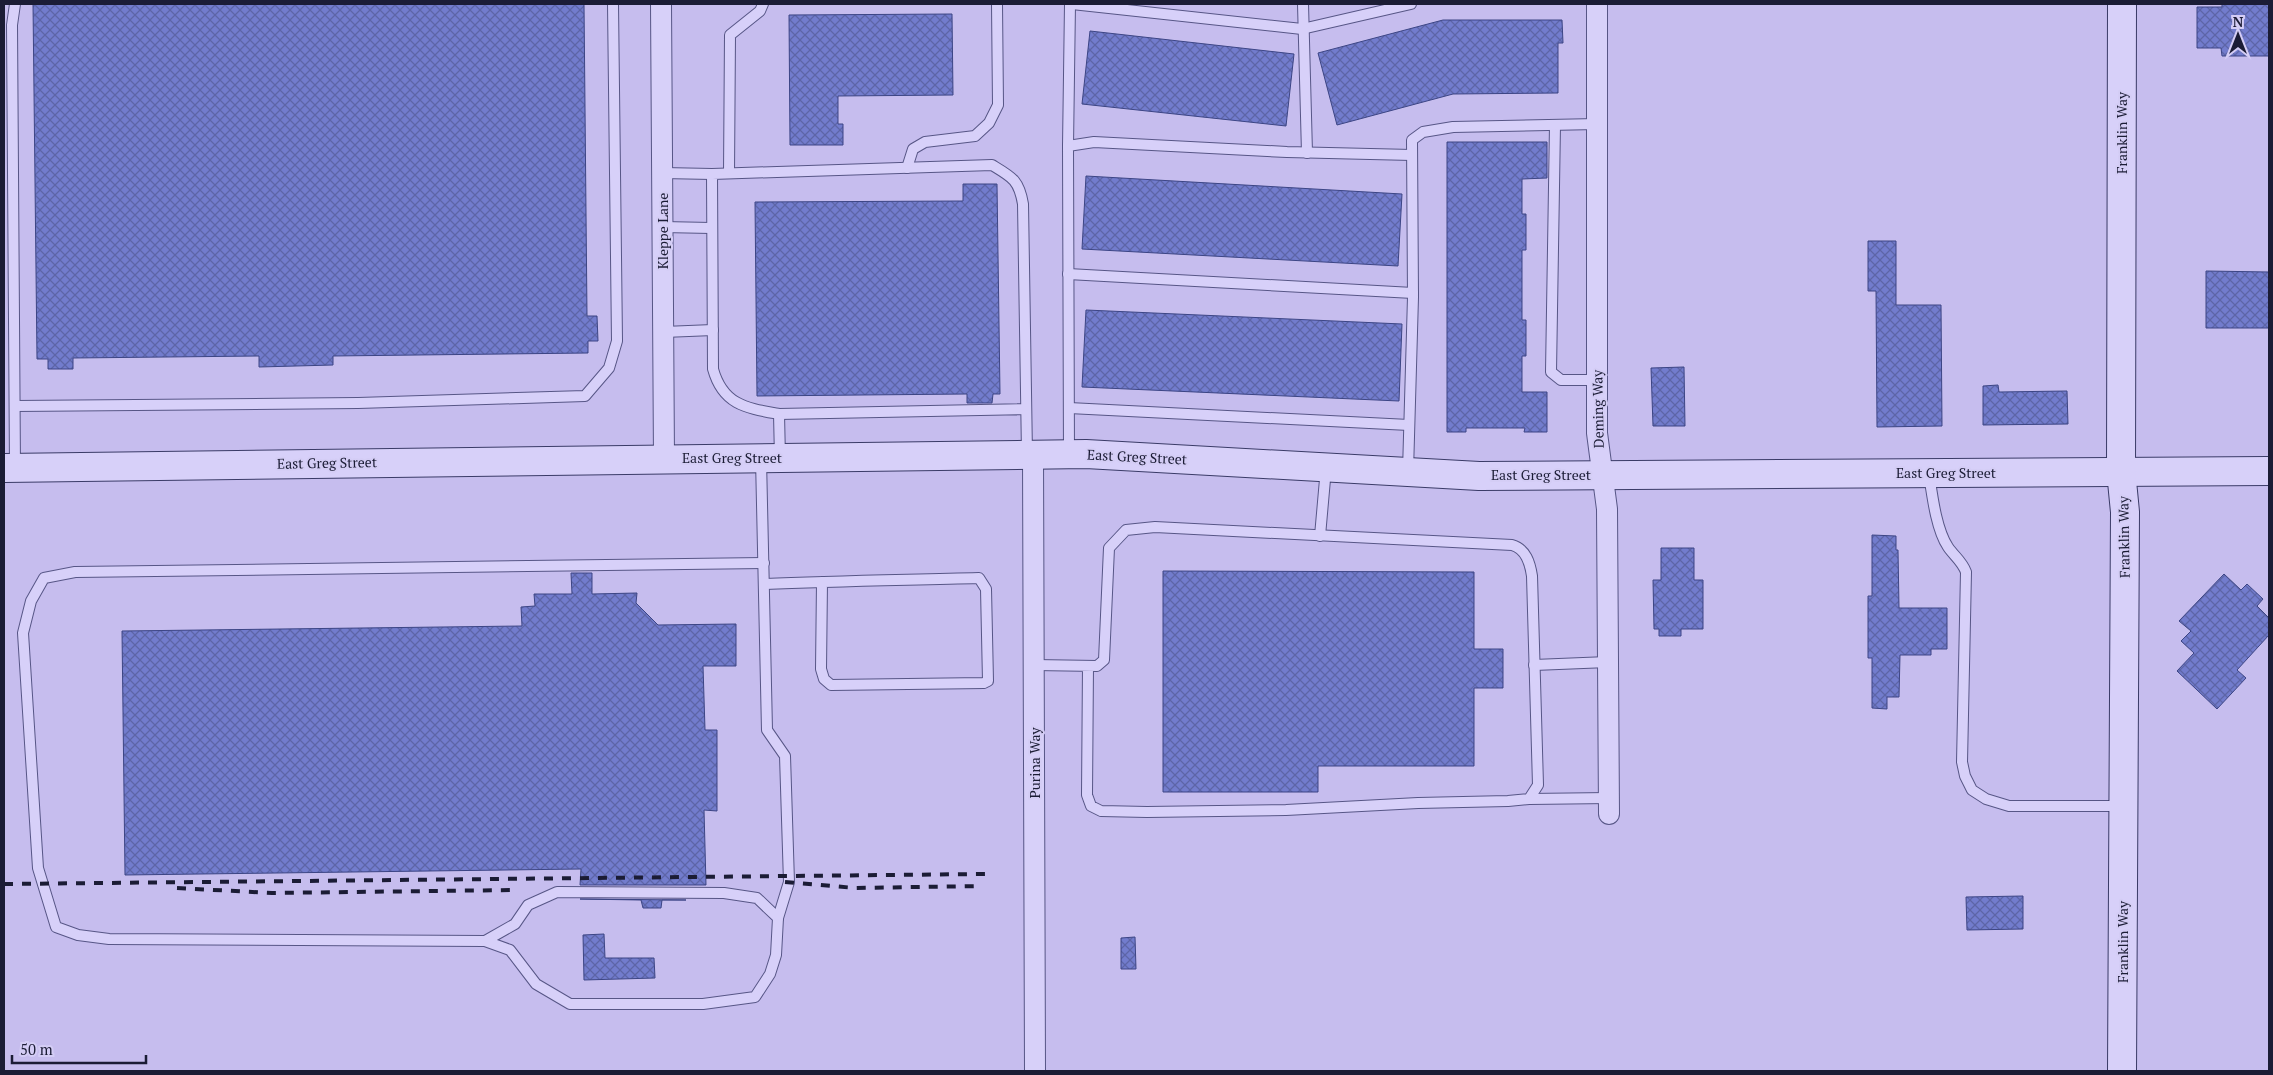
<svg xmlns="http://www.w3.org/2000/svg" width="2273" height="1075" viewBox="0 0 2273 1075" font-family="'PT Serif',serif">
<style>
.building{fill:url(#building-cross-hatch);stroke:#3c4585}
.lines{fill:none;stroke-linecap:round;stroke-linejoin:round}
.lane-casing{stroke:#575686;stroke-width:12}
.street-casing{stroke:#575686;stroke-width:22}
.secondary-casing{stroke:#3a3b67;stroke-width:30}
.lane{stroke:#d7d0f9;stroke-width:10}
.street{stroke:#d7d0f9;stroke-width:20}
.secondary{stroke:#d7d0f9;stroke-width:28}
.rail{stroke:#1b1c35;stroke-width:4;stroke-dasharray:9 9;stroke-linecap:butt}
.labels{text-anchor:middle;stroke-width:4;stroke-linejoin:round;paint-order:stroke}
.street-label{font-size:14px;fill:#1b1c35;stroke:#d4cdf5}
</style>
<defs>
<pattern id="building-cross-hatch" width="8" height="8" patternUnits="userSpaceOnUse" patternTransform="scale(1.25)"><rect width="8" height="8" fill="#727ccd"/><path d="M0 0l8 8M0 8l8-8" fill="none" stroke="#5d65a7"/></pattern>
</defs>
<rect width="100%" height="100%" fill="#c6bdee"/>
<g class="building">
<polygon points="33,4 584,4 587,316 597,316 598,341 588,341 588,353 333,356 333,365 259,367 259,356 73,358 73,369 48,369 48,359 37,359"/>
<polygon points="2222,4 2269,4 2269,56 2222,56 2221,48 2197,48 2197,7 2222,7"/>
<polygon points="952,14 953,95 838,96 838,124 843,124 843,145 790,145 789,15"/>
<polygon points="1443,20 1562,20 1563,43 1558,43 1558,93 1453,94 1337,125 1318,53"/>
<polygon points="1090,31 1294,54 1286,126 1082,104"/>
<polygon points="1447,142 1547,142 1547,178 1522,179 1522,214 1526,214 1526,250 1522,250 1522,320 1526,320 1526,356 1522,356 1522,392 1547,392 1547,432 1524,432 1525,428 1466,428 1466,432 1447,432"/>
<polygon points="1086,176 1402,194 1398,266 1082,249"/>
<polygon points="963,184 997,184 1000,394 993,394 992,403 967,403 967,394 757,396 755,202 963,201"/>
<polygon points="1868,241 1896,241 1896,305 1941,305 1942,426 1877,427 1876,291 1868,291"/>
<polygon points="2206,271 2269,272 2269,328 2206,328"/>
<polygon points="1086,310 1402,324 1399,401 1082,387"/>
<polygon points="1684,367 1685,426 1653,426 1651,368"/>
<polygon points="1998,385 1999,392 2067,391 2068,424 1983,425 1983,386"/>
<polygon points="1872,535 1896,536 1896,550 1898,550 1899,608 1947,608 1947,649 1931,649 1931,655 1900,655 1899,697 1887,697 1887,709 1872,708 1872,658 1868,658 1868,596 1872,596"/>
<polygon points="1661,548 1694,548 1694,580 1703,580 1703,629 1681,629 1681,636 1659,636 1659,629 1654,629 1653,580 1661,580"/>
<polygon points="1163,571 1474,572 1474,649 1503,649 1503,688 1474,688 1474,766 1318,766 1318,792 1163,792"/>
<polygon points="571,573 592,573 592,594 637,593 636,603 658,625 736,624 736,666 703,666 705,730 717,730 717,811 704,810 706,885 580,885 581,869 125,875 122,631 522,626 521,607 535,606 534,594 572,594"/>
<polygon points="2224,574 2241,590 2247,584 2263,599 2257,606 2269,618 2269,635 2237,670 2246,678 2217,709 2177,671 2194,653 2181,641 2191,631 2179,621"/>
<polygon points="2023,896 2023,929 1967,930 1966,897"/>
<polygon points="580,899 686,900 662,900 661,908 643,908 641,900"/>
<polygon points="604,934 605,958 654,958 655,978 584,980 583,935"/>
<polygon points="1135,937 1136,969 1121,969 1121,938"/>
</g>
<g class="lines">
<g class="lane-casing">
<g id="lane">
<polyline points="15,4 12,25 15,467"/>
<polyline points="1072,4 1302,29 1411,4"/>
<polyline points="1303,4 1307,153"/>
<polyline points="1555,125 1551,372 1561,380 1597,380"/>
<polyline points="1068,146 1070,4"/>
<polyline points="907,168 913,149 925,142 975,136 989,123 998,105 997,4"/>
<polyline points="663,173 712,174"/>
<polyline points="729,173 730,35 760,11 763,4"/>
<polyline points="663,227 711,228"/>
<polyline points="1068,274 1413,293"/>
<polyline points="664,332 713,330"/>
<polyline points="15,406 358,403 585,396 609,368 617,341 613,4"/>
<polyline points="1069,408 1409,425"/>
<path d="M1026,409l-247,5c-33,-6 -56,-9 -66,-45l-1,-195 280,-9c20,12 27,15 31,39l4,250"/>
<polyline points="779,414 780,458"/>
<polyline points="1069,454 1068,146 1094,142 1287,152 1412,155"/>
<polyline points="761,459 767,730 785,756 789,882 778,918"/>
<polyline points="1408,471 1413,297 1412,140 1423,132 1453,127 1597,124"/>
<path d="M1929,474c3,20 7,55 19,73 6,9 14,14 18,25l-4,190 3,14 7,14 14,9 23,7h112"/>
<polyline points="1320,536 1326,468"/>
<path d="M765,584c71,-3 143,-4 214,-6l7,11 2,92 -4,2 -153,2 -7,-6 -3,-10 1,-87"/>
<path d="M1035,665l62,1 7,-6 5,-112 17,-18 29,-3 357,18c14,4 18,18 20,31l6,209 -9,14 -21,2 -90,2 -132,7 -139,2 -46,-1 -10,-5 -4,-11 1,-129"/>
<polyline points="1534,665 1608,662"/>
<polyline points="1529,799 1609,798"/>
<polyline points="485,941 515,924 528,905 557,892 724,893 757,898 778,918 776,955 770,974 755,997 703,1004 570,1004 536,984 510,950 485,941 109,939 78,935 56,927 38,868 23,633 31,601 44,578 75,572 764,563"/>
</g>
</g>
<g class="street-casing">
<g id="street">
<polyline points="661,4 664,458"/>
<polyline points="1597,4 1597,433 1607,509 1609,814"/>
<polyline points="1033,455 1035,1071"/>
</g>
</g>
<g class="secondary-casing">
<g id="secondary">
<polyline points="4,468 1086,454 1479,476 2269,471"/>
<polyline points="2122,1071 2125,512 2121,471 2122,4"/>
</g>
</g>
<use href="#lane" class="lane"/>
<use href="#street" class="street"/>
<use href="#secondary" class="secondary"/>
<g class="rail">
<polyline points="785,882 855,888 982,886"/>
<polyline points="4,884 985,874"/>
<polyline points="177,888 272,893 514,890"/>
</g>
</g>
<g class="labels">
<g class="street-label">
<text transform="translate(2122 133) rotate(-90)" y="5">Franklin Way</text>
<text transform="translate(663 231) rotate(-90)" y="5">Kleppe Lane</text>
<text transform="translate(1598 409) rotate(-91)" y="5">Deming Way</text>
<text transform="translate(1137 457) rotate(3)" y="5">East Greg Street</text>
<text x="732" y="463">East Greg Street</text>
<text transform="translate(327 463) rotate(-1)" y="5">East Greg Street</text>
<text x="1946" y="478">East Greg Street</text>
<text x="1541" y="480">East Greg Street</text>
<text transform="translate(2124 537) rotate(-91)" y="5">Franklin Way</text>
<text transform="translate(1035 763) rotate(-90)" y="5">Purina Way</text>
<text transform="translate(2123 942) rotate(-90)" y="5">Franklin Way</text>
</g>
</g>
<rect width="2273" height="1075" fill="none" stroke="#1b1c35" stroke-width="10"/>
<g transform="translate(2238 35)" stroke="#d4cdf5" stroke-width="4" paint-order="stroke">
<path d="M0-4L9 19L0 12L-9 19Z" fill="#1b1c35"/>
<text y="-8" font-size="14" font-weight="bold" text-anchor="middle" fill="#1b1c35">N</text>
</g>
<path d="M12 1055v8h134v-8" fill="none" stroke="#1b1c35" stroke-width="2.5"/>
<text x="20" y="1055" font-size="15" fill="#1b1c35" stroke="#d4cdf5" stroke-width="4" paint-order="stroke">50 m</text>
</svg>
